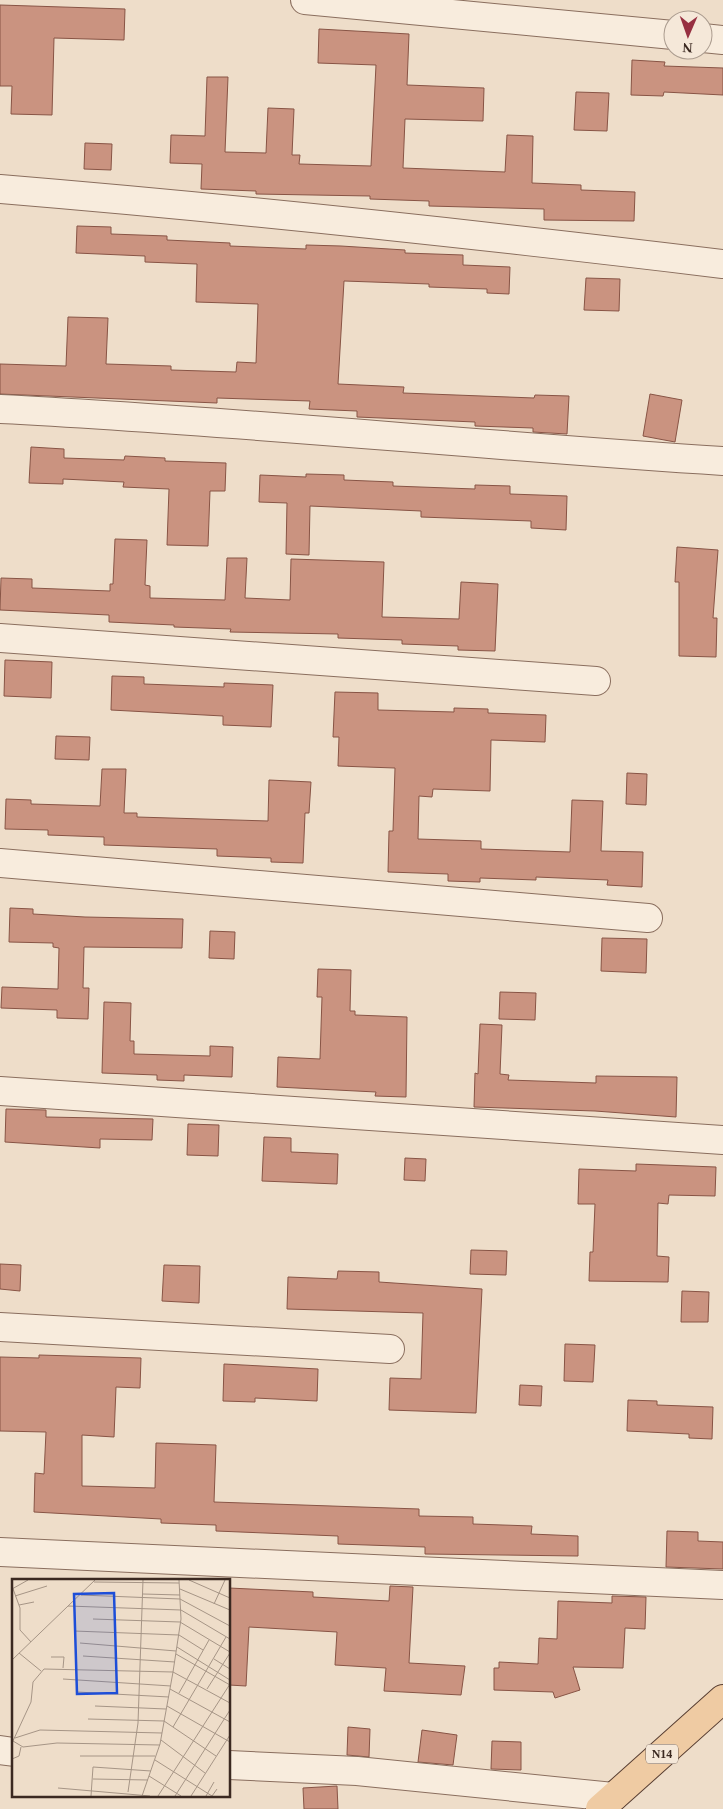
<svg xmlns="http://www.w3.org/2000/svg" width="723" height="1809" viewBox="0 0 723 1809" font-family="Georgia,serif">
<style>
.building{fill:#ca9380;stroke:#885445}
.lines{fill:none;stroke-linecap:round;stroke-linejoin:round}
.minor-casing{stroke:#8a6e5e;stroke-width:30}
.major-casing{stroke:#583e32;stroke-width:30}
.minor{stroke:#f8ecdd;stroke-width:28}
.major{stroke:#efcba3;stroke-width:28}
.labels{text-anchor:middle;stroke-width:5;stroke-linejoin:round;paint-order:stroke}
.shield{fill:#f5e8d9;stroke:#736258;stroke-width:1}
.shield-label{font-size:12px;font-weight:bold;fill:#3b2921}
.inset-road{fill:none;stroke:#a69586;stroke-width:1}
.view{fill:#1d4ed8;fill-opacity:0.15;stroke:#1d4ed8;stroke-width:2.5}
.inset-edge{fill:none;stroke:#3b2921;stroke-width:2.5}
</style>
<rect width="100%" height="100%" fill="#eeddc9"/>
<g class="building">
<polygon points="0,5 125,9 124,40 54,38 52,115 11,114 12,86 0,86"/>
<polygon points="319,29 409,34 407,85 484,88 483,121 405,119 403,168 505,172 507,135 533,136 532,183 581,185 581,190 635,192 634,221 544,220 544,209 429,206 429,201 370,199 370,196 256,194 256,191 201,189 202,164 170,163 171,135 205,136 207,77 228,77 225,152 266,153 268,108 294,109 292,155 300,155 299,164 371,166 376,65 318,63"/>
<polygon points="632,60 665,62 664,66 723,68 723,95 664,92 663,96 631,95"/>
<polygon points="576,92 609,93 607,131 574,130"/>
<polygon points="85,143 112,144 111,170 84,169"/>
<polygon points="77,226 111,227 111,234 167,236 167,240 230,243 230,246 306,249 306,245 341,246 405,250 405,253 463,255 463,265 510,267 509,294 487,293 487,289 429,287 429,284 344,281 338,384 404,387 403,393 534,398 535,395 569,396 567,434 533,432 533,428 475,426 475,422 357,417 357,411 309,409 310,401 217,398 217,403 0,394 0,364 66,366 68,317 108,318 106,364 171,366 171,370 236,372 237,362 256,363 258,304 196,302 197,264 145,262 145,256 76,253"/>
<polygon points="586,278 620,279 619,311 584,310"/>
<polygon points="650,394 682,400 675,442 643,436"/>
<polygon points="31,447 64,449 64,458 124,460 125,456 165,458 165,461 226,463 225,491 210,491 208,546 167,545 169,489 123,487 124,482 63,479 63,484 29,483"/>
<polygon points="306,474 344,475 344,480 393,482 393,486 475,489 475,485 510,486 510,494 567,496 566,530 531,528 531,521 421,517 421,511 310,506 309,555 286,554 287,503 259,502 260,475 306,477"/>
<polygon points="115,539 147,540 145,585 150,586 150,598 225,600 227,558 247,558 245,598 290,600 291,559 384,562 382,617 459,619 461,582 498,584 495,651 458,650 458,646 402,644 402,640 338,638 338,634 230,632 231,629 174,627 174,625 109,622 109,615 0,610 1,578 32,579 32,588 110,591 110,584 113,584"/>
<polygon points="677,547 718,550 713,618 717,618 716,657 679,656 679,582 675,582"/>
<polygon points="5,660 52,662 51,698 4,696"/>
<polygon points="112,676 144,677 144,684 224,687 224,683 273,685 271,727 223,725 223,716 111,710"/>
<polygon points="335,692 378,693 378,710 454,712 454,708 488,709 488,713 546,715 545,742 491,740 490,791 433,789 432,797 419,796 418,839 481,841 481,849 570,852 572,800 603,801 601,851 643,852 642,887 607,885 608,880 536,877 536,880 480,878 480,882 448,881 448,874 388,872 389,831 393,831 395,768 338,766 339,737 333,737"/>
<polygon points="56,736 90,737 89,760 55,759"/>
<polygon points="102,769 126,769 124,813 137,813 137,817 268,821 269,780 311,782 309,813 305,813 303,863 271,862 271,858 217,856 217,849 104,845 104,837 48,835 48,830 5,829 6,799 31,800 31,804 100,806"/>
<polygon points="627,773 647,774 646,805 626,804"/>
<polygon points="10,908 33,909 33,914 85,917 183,919 182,948 84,947 83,988 89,988 88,1019 57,1018 57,1010 1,1008 2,987 58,989 59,948 53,947 53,943 9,942"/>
<polygon points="210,931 235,932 234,959 209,958"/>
<polygon points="602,938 647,939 646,973 601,971"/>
<polygon points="318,969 351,970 350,1011 355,1011 355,1015 407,1017 406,1097 375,1096 376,1092 277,1087 278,1057 320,1059 322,997 317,997"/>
<polygon points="500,992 536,993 535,1020 499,1019"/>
<polygon points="104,1002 131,1003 130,1041 134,1041 134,1054 210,1056 210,1046 233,1047 232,1077 184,1075 184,1081 157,1080 157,1075 102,1073"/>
<polygon points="480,1024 502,1025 500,1074 509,1075 508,1080 596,1083 596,1076 677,1077 676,1117 595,1111 474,1107 475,1073 478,1074"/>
<polygon points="6,1109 46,1110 46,1117 153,1119 152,1140 100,1139 100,1148 5,1142"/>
<polygon points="188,1124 219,1125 218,1156 187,1155"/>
<polygon points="264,1137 291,1138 291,1152 338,1154 337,1184 262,1181"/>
<polygon points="405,1158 426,1159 425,1181 404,1180"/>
<polygon points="636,1164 716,1167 715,1196 669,1195 668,1204 658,1203 657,1256 669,1257 668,1282 589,1281 590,1252 593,1252 595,1204 578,1204 579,1169 636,1171"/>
<polygon points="471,1250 507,1251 506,1275 470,1274"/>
<polygon points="0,1264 21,1265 20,1291 0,1289"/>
<polygon points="164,1265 200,1266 199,1303 162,1301"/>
<polygon points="338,1271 379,1272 379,1282 482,1289 476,1413 389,1410 390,1378 421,1379 423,1313 287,1309 288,1277 337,1279"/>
<polygon points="682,1291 709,1292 708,1322 681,1322"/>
<polygon points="565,1344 595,1345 593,1382 564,1381"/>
<polygon points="39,1355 141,1358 140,1388 116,1387 114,1437 82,1435 82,1486 155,1488 156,1443 216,1445 214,1502 419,1509 419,1516 473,1517 473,1524 532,1526 531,1534 578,1536 578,1556 425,1554 425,1547 338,1544 338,1536 216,1531 216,1525 161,1523 161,1519 34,1512 35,1473 44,1474 46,1432 0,1431 0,1357 39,1358"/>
<polygon points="224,1364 318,1369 317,1401 255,1398 255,1402 223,1401"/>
<polygon points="520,1385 542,1386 541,1406 519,1405"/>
<polygon points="628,1400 657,1401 657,1405 713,1407 712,1439 689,1438 689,1434 627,1431"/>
<polygon points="667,1531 698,1532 698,1541 723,1542 723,1569 666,1567"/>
<polygon points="390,1586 413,1587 409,1663 465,1666 461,1695 384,1691 386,1668 335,1665 337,1632 249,1627 246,1686 229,1685 229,1588 313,1592 313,1597 389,1601"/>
<polygon points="612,1596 646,1597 645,1629 625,1628 623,1668 573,1667 580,1690 555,1698 553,1692 494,1690 494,1668 499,1668 499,1662 538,1664 539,1638 557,1639 558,1601 612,1603"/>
<polygon points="348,1727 370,1729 369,1757 347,1755"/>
<polygon points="422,1730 457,1735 453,1765 418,1762"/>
<polygon points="492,1741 521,1742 521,1770 491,1769"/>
<polygon points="337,1786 338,1809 304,1809 303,1788"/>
</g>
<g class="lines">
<g class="minor-casing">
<g id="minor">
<polyline points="305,0 673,35"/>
<polyline points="703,38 723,40"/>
<path d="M0,189c242,20 482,46 723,75"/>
<path d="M0,409c241,12 482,37 723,52"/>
<polyline points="0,638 596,681"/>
<polyline points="0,863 648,918"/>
<polyline points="0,1091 723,1140"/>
<polyline points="0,1327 390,1349"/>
<polyline points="0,1552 723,1585"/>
<polyline points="0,1750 14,1752"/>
<polyline points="229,1765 357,1771 613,1797"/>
</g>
</g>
<g class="major-casing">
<polyline id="major" points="600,1809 723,1699"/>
</g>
<use href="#minor" class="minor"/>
<use href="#major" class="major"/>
</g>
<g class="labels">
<rect class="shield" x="646" y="1744.5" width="32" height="19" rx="4"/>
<g class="shield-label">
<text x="662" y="1758">N14</text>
</g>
</g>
<g transform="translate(12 1579)">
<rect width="218" height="218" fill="#eeddc9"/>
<path class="inset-road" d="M177,1l41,18M82,3l85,1M0,7l8,22v22l11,12M0,10l16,-9M168,10l50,21M131,15l37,1M69,16l99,4 50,27M3,17l32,-10M202,25l11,-24M7,26l15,-3M56,27l113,4 49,29M81,40l87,3 50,30M62,52l105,4 24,15M68,64l96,8M165,68l53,33M7,74l22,18M164,75l54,31M71,77l92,6M39,78h13l-1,11M202,80l16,10M0,81l83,-80M51,100l108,7M158,110l60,33M195,110l23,-36M65,113l92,5M167,114l30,-53M83,127l71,3M155,127l63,36M76,140l76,2 52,35M161,148l53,-90M3,159l25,-8 122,3M149,161l44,33M1,162l10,6 34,-4 103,2M0,164l19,-41 2,-20 11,-13 129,3 57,31M68,177h75M0,180l7,-3 2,-9M143,181l57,36 5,-7M137,197l32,20M81,200l55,1M46,209l92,8M116,213l10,-69 5,-143M79,217l2,-29 58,4M130,217l18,-52 13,-72 8,-53 -2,-39M146,217l72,-112M163,217l55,-86M179,217l39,-61M194,217l8,-14"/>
<path class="view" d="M102,14l3,100 -40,1 -3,-100z"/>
<rect width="218" height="218" class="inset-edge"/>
</g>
<g transform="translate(688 35) rotate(182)"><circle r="24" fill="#f5e8d9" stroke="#ab9c8f"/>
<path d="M0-4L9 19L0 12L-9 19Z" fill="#973041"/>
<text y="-8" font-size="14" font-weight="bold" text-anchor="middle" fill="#3b2921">N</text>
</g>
</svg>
